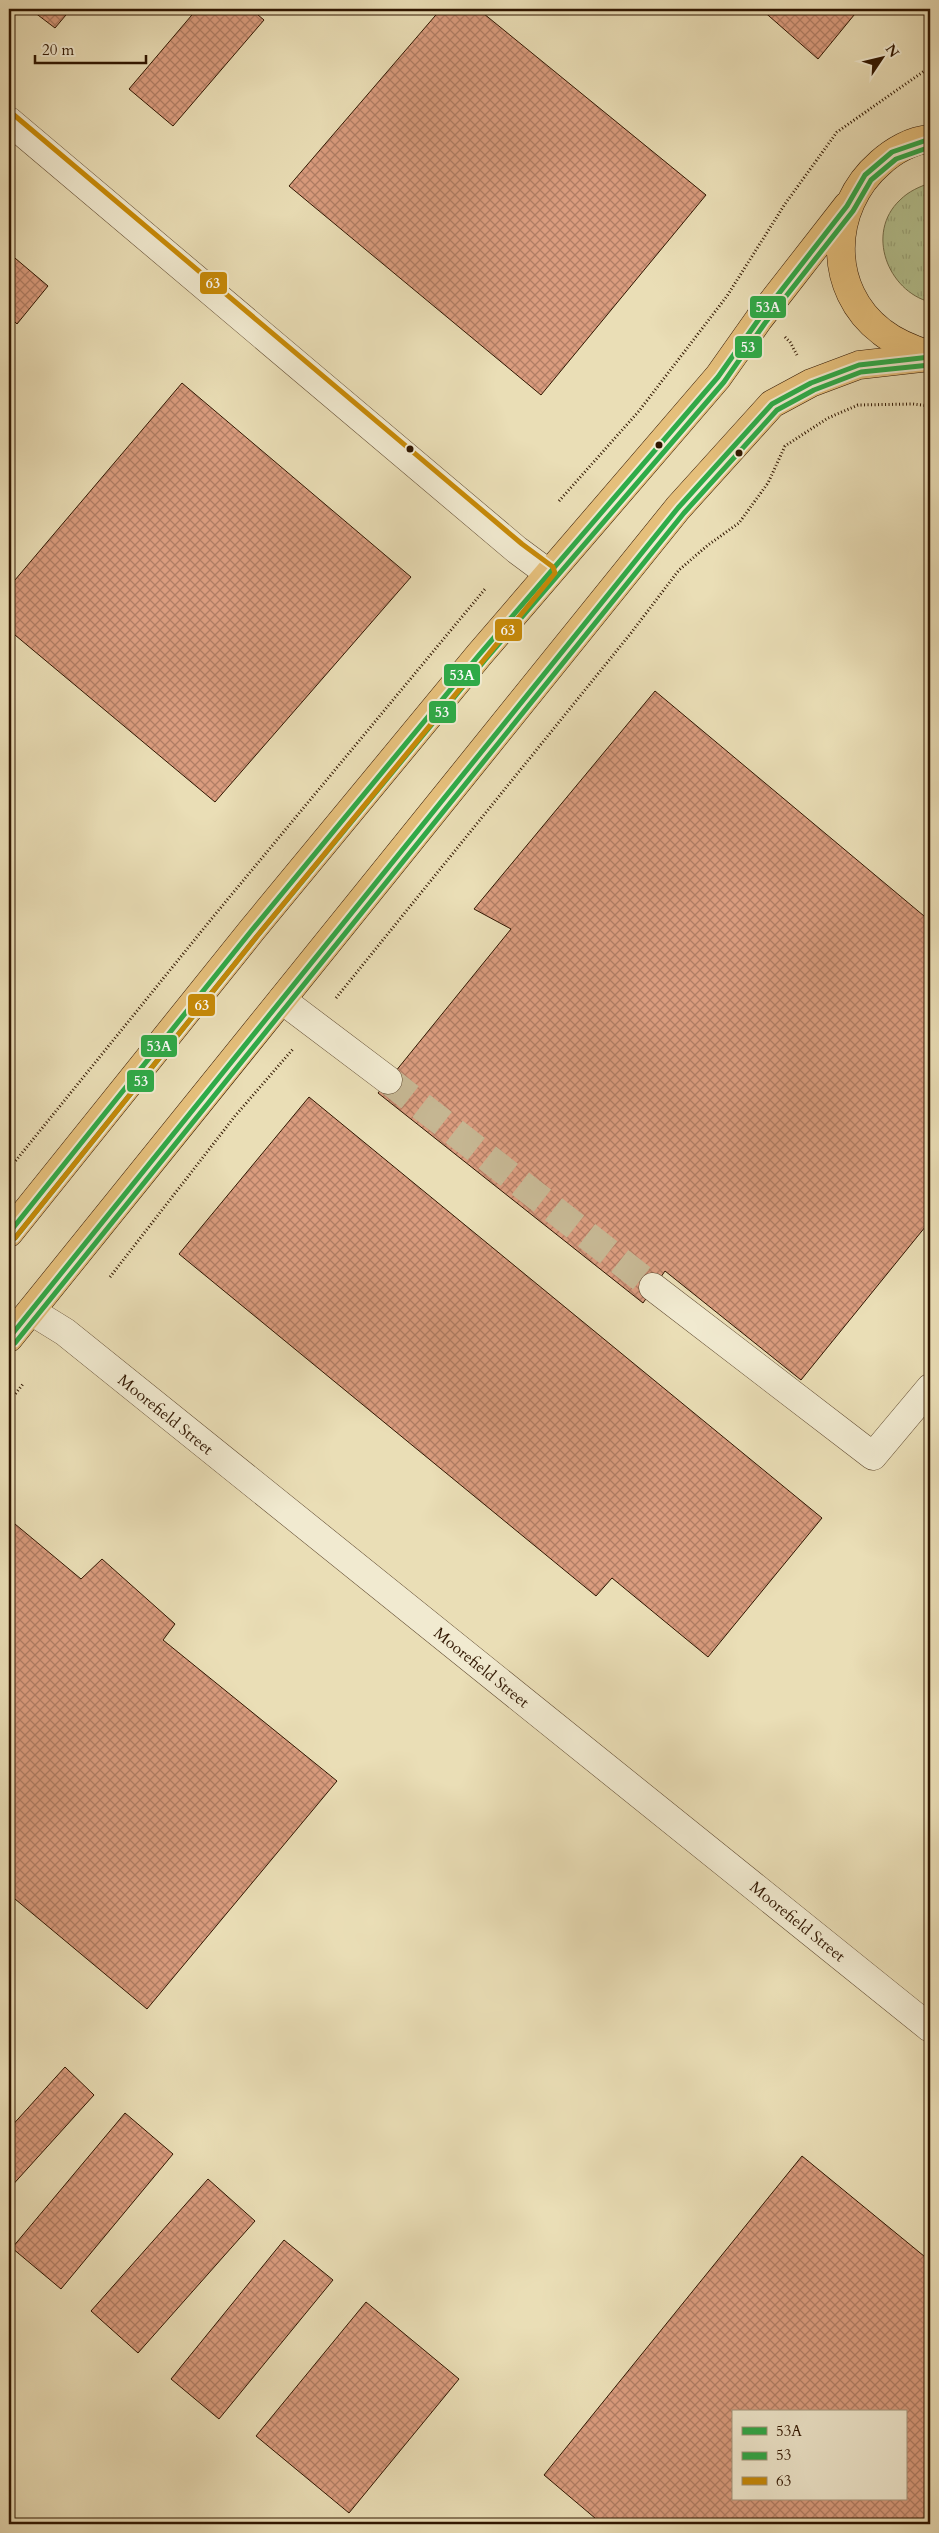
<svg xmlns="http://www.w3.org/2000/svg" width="939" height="2533" viewBox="0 0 939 2533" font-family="Cardo,serif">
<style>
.grass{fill:url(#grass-tufts);stroke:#726c48}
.building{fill:url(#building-cross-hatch);stroke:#301600;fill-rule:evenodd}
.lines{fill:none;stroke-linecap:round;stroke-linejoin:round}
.minor-tunnel{stroke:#c5b692;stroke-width:28;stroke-dasharray:28 14;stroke-linecap:butt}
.minor-casing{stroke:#5e482e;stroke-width:29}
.major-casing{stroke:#301600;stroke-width:29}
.path{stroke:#301600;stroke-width:3;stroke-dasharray:1 2.5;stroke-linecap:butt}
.minor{stroke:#f1ead0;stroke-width:28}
.major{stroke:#e5bf7b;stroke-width:28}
.bus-1-casing{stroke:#f1ead0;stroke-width:9}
.bus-2-casing{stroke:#f1ead0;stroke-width:9}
.bus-3-casing{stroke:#f1ead0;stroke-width:9}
.bus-1{stroke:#2eab48;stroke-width:5}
.bus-2{stroke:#2eab48;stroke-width:5}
.bus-3{stroke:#c78a08;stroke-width:5}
.bus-dot{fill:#301600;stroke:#f1ead0;stroke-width:2}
.labels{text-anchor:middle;stroke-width:4;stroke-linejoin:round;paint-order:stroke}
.street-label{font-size:16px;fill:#301600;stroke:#f1ead0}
.line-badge{stroke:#f1ead0;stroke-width:2}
.badge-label{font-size:14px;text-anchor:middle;font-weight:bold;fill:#fff}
</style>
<defs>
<pattern id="grass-tufts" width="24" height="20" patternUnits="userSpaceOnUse" patternTransform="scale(1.25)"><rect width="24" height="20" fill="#b4c290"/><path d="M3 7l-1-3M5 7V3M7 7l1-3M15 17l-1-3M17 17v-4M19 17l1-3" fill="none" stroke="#9ba67a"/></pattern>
<pattern id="building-cross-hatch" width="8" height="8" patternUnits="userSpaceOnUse" patternTransform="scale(1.25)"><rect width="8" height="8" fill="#da9c7e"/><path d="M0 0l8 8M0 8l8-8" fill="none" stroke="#b17e65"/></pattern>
</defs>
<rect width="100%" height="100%" fill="#eadeb6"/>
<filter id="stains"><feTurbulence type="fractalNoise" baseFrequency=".004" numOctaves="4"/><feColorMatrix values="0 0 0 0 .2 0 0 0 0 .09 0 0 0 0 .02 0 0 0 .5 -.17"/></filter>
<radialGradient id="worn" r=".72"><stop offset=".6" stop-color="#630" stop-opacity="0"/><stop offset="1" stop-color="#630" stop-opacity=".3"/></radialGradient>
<path class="grass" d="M930,183v119c-42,-11 -65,-69 -30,-102 9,-9 19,-13 30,-17z"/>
<g class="building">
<polygon points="30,9 71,9 55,28"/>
<polygon points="197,9 251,9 264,20 173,126 129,89"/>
<polygon points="441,9 478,9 706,195 541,395 289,186"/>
<polygon points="761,9 859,9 818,59"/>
<polygon points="9,253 48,286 17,324 9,316"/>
<polygon points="182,383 411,577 215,802 9,630 9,587"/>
<polygon points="655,691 930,921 930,1221 801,1380 665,1271 643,1303 378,1093 511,929 474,909"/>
<polygon points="309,1097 822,1518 708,1657 612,1578 596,1596 179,1254"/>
<polygon points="9,1519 81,1579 102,1559 175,1624 163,1640 337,1781 147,2009 9,1894"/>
<polygon points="65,2067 94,2095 9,2189 9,2129"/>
<polygon points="125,2113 173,2154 61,2289 12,2248"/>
<path d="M802,2156l128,105v263h-328l-58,-49zM733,2412h172v87h-172z"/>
<polygon points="208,2179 255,2221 138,2353 91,2311"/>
<polygon points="284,2240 333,2280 219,2419 171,2379"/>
<polygon points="366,2302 459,2379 349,2513 256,2436"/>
</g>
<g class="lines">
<polyline class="minor-tunnel" points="388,1080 653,1287"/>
<g class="minor-casing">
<g id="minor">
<polyline points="9,121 517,550 548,573"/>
<polyline points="282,1000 388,1080"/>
<polyline points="653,1287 873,1456 930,1388"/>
<polyline points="31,1311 65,1332 930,2028"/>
</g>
</g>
<g class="major-casing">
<g id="major">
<path d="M930,139c-18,1 -37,12 -50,24 -51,44 -54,127 2,169 14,11 32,18 48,23"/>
<polyline points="9,1233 252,930 479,655 718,377 759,319 847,206"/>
<polyline points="9,1338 678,508 772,404 811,383 859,365 930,357"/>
</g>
</g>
<g class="path">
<polyline points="785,337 790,342 797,355"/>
<polyline points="559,501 639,411 727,296 785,204 837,132 930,67"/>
<polyline points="336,998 631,633 679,570 708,545 739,523 768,483 785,446 828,418 858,405 913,404 930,406"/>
<polyline points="9,1169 213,917 485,589"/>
<polyline points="110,1277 235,1116 293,1049"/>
<polyline points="9,1402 23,1384"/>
</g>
<use href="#minor" class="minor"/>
<use href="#major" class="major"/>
<g class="bus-1-casing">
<g id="bus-1">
<polyline points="9,1233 252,930 479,655 718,377 759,319 847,206 865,175 892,152 930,139"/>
<polyline points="9,1338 678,508 772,404 811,383 859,365 930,357"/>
</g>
</g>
<g class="bus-2-casing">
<g id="bus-2">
<polyline points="15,1238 258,935 485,660 724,382 765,323 853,211 871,180 896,159 930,147"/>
<polyline points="15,1343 684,513 777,410 814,390 861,372 930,365"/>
</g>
</g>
<g class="bus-3-casing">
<polyline id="bus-3" points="14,115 522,544 553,567 555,573 258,935 15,1238"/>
</g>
<use href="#bus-1" class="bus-1"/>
<use href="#bus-2" class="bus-2"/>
<use href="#bus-3" class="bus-3"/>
</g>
<g class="bus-dot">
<circle cx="659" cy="445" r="4.5"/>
<circle cx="410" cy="449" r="4.5"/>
<circle cx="739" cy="453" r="4.5"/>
</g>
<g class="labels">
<g class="street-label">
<text transform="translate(166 1414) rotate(39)" y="6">Moorefield Street</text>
<text transform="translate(482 1667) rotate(39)" y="6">Moorefield Street</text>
<text transform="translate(798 1921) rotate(39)" y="6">Moorefield Street</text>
</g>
</g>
<g class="line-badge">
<rect x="199" y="271" width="29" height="24" rx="5" fill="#c78a08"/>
<rect x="749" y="295" width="38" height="24" rx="5" fill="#2eab48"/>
<rect x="734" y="335" width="29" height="24" rx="5" fill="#2eab48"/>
<rect x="494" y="618" width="29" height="24" rx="5" fill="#c78a08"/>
<rect x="443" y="663" width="38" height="24" rx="5" fill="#2eab48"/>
<rect x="428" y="700" width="29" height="24" rx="5" fill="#2eab48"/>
<rect x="187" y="993" width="29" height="24" rx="5" fill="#c78a08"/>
<rect x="140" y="1034" width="38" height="24" rx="5" fill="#2eab48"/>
<rect x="126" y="1069" width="29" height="24" rx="5" fill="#2eab48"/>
</g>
<g class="badge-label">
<text x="213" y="288">63</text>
<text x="768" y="312">53A</text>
<text x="748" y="352">53</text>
<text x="508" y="635">63</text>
<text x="462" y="680">53A</text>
<text x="442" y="717">53</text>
<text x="202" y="1010">63</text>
<text x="159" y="1051">53A</text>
<text x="141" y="1086">53</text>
</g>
<rect width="939" height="2533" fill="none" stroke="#eadeb6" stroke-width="30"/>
<rect x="10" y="10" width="919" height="2513" fill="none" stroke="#301600" stroke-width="2.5"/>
<rect x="15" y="15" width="909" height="2503" fill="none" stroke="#301600"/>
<rect x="732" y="2410" width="175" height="90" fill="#f1ead0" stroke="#a4957d"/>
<rect x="742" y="2427" width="25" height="8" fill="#2eab48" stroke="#a4957d"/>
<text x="776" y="2436" font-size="15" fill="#301600">53A</text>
<rect x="742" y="2452" width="25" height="8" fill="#2eab48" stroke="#a4957d"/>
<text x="776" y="2460" font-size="15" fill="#301600">53</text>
<rect x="742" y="2477" width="25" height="8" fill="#c78a08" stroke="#a4957d"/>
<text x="776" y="2486" font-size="15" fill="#301600">63</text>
<g transform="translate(882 58) rotate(55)" stroke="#f1ead0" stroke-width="4" paint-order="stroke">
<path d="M0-4L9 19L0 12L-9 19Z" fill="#301600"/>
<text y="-8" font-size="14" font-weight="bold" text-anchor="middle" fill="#301600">N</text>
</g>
<path d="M35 55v8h111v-8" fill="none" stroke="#301600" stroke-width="2.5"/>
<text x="42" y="55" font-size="15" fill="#301600" stroke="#f1ead0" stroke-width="4" paint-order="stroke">20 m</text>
<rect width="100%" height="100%" filter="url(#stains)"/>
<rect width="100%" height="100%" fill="url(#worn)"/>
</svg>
